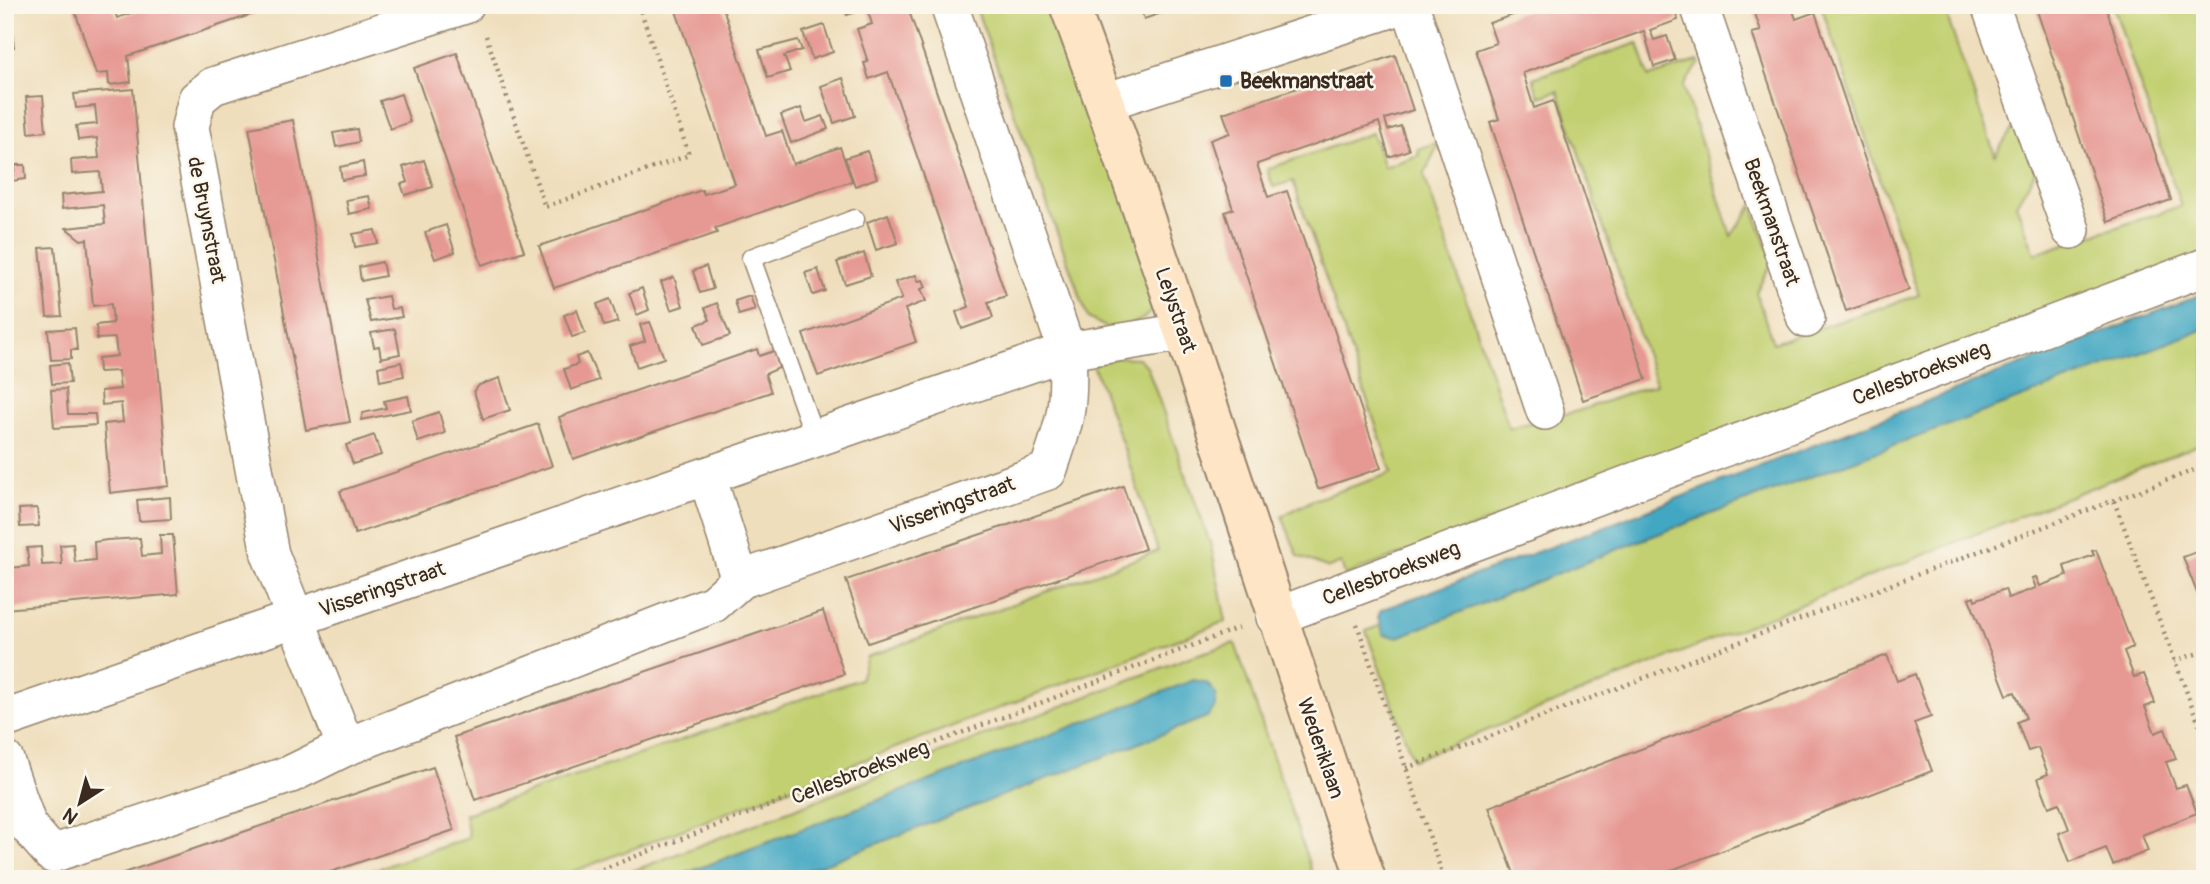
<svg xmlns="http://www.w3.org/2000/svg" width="2210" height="884" viewBox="0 0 2210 884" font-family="Pangolin,sans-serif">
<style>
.green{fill:#c2d071;stroke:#7e7d48;stroke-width:2}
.water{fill:#42a7c2;stroke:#3e6870;stroke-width:2}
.building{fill:#e69893}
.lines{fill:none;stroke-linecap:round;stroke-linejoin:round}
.lane-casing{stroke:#95846d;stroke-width:21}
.street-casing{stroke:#95846d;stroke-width:40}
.secondary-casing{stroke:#95846d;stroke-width:42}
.path{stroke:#95846d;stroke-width:4.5;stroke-dasharray:2 5;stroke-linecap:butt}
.lane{stroke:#fff;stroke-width:18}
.street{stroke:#fff;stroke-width:37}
.secondary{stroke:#fee5c5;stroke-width:38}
.poi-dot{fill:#1f6fb2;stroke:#fbf7ec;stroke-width:2.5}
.labels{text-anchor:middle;stroke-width:5;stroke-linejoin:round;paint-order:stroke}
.poi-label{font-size:21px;font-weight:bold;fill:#3b2a1e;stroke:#fbf7ec;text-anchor:start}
.street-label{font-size:21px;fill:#3b2a1e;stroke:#fbf7ec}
</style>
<rect width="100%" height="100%" fill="#fbf7ec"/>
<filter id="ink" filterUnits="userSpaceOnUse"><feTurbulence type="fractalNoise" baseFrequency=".0143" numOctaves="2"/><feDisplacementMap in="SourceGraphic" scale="14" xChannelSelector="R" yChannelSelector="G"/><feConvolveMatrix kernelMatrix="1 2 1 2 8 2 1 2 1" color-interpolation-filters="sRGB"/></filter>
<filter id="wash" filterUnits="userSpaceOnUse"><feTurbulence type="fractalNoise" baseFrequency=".00686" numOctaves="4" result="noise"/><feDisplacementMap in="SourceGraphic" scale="28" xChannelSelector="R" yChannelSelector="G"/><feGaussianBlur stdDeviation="1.57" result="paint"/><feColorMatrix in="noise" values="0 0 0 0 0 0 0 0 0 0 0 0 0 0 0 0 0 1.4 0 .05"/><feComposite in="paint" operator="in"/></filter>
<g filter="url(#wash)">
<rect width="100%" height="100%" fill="#efdebc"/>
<g class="green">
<path d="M975,5h87l97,290c-11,29 -22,27 -50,34l-21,-11z"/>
<polygon points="1821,5 1943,5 1995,155 2017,122 2036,171 2016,204 2035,254 2181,206 2113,5 2205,5 2205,255 1345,575 1341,563 1329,568 1298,556 1282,516 1313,500 1392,473 1293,181 1273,187 1267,169 1372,133 1384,167 1419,155 1418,149 1439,142 1424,175 1509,428 1578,411 1656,384 1558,91 1539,97 1533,78 1638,43 1649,77 1698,61 1700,63 1683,86 1731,236 1752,206 1773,261 1756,292 1773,343 1919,295"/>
<polygon points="2205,329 2205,442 1413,760 1366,631 1381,625 1384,635 1398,637 1634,543"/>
<polygon points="1117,357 1138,358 1147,366 1211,546 1226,621 554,879 347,879 469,838 465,814 860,679 867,657 1158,551 1127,457 1093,365"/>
<polygon points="1235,643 1314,879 785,879 1207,717 1194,680 671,879 612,879 1192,656"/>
</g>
<g class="water">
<polygon points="2205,293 2205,329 1634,543 1398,637 1384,635 1378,617 1381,610 1601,528"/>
<polygon points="1194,680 1207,683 1216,694 1215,707 1207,717 785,879 671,879"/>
</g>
<g id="blocks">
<g class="building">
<polygon points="73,5 113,5 117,18 137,11 135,5 277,6 128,56 131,82 109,85 108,73 96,74"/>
<polygon points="674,5 722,5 766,136 782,131 793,164 840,147 852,181 715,228 717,233 554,288 539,246 702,190 704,194 735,184"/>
<polygon points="843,5 907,5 1006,296 988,302 993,318 962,329 956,312 969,307 888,72 869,79 864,63 868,62 857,29 872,24 867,8 847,15"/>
<polygon points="1139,5 1182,5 1182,6 1144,19"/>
<polygon points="1542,5 1673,5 1678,20 1650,30 1654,40 1667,36 1675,60 1654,67 1644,31 1523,73 1534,108 1553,101 1646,379 1583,400 1490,122 1499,119 1476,50 1496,43 1489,23"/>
<polygon points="1752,5 1791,5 1796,19 1815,12 1909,290 1846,311 1752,33 1761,31"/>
<polygon points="2035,5 2105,5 2171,200 2108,222"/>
<polygon points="11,23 14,47 5,47 5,24"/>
<polygon points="824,25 833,52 812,59 803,32"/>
<polygon points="798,40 802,50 784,56 790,71 768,78 759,50"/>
<polygon points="457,53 524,251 482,265 414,68"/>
<polygon points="1395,55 1413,110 1385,119 1388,130 1401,126 1409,150 1389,157 1379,122 1257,164 1268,197 1287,191 1381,468 1318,489 1225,212 1233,209 1210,140 1230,133 1223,113"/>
<polygon points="843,78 855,116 834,123 821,86"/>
<polygon points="133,89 169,486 110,493 104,424 123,422 121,403 102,405 101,391 120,389 118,371 99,372 98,358 117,356 115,338 97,339 96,325 113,323 111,304 93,306 87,239 81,240 66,228 105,224 103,205 62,209 61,195 102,191 100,172 72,174 71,160 99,158 97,138 78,140 76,126 97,124 95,106 76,108 74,94"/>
<polygon points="401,94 410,122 390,129 380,101"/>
<polygon points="43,96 46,131 29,133 26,97"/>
<polygon points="801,108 806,122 823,116 828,129 791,143 781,115"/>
<polygon points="293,120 350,422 306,430 249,128"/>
<polygon points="357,129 359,142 336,147 333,133"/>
<polygon points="867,151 877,178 855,186 845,158"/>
<polygon points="424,160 433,187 405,195 401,184 408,182 403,167"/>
<polygon points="363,162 365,176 342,180 340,167"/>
<polygon points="16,165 25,165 26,179 11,181"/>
<polygon points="369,196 372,209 349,214 346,200"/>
<polygon points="888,214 898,243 876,250 867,222"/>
<polygon points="446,225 455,252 435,259 425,232"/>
<polygon points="375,230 378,243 355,247 353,234"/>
<polygon points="55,247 62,316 47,317 40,248"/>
<polygon points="864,253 871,276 845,284 837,262"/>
<polygon points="382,262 385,276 361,281 359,267"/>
<polygon points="706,266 713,289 700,293 693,271"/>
<polygon points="818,269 825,291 813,295 805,273"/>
<polygon points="916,275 918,281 923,280 926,287 921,289 926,301 905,309 916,342 818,376 803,334 902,299 895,282"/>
<polygon points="674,277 683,306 671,310 661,282"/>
<polygon points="642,288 649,310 637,315 629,293"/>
<polygon points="388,296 391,309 400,308 402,317 371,322 365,300"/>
<polygon points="750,296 755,310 739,315 735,301"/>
<polygon points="610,299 618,322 604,326 597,304"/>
<polygon points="717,303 730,336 703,345 696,325 710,320 705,308"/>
<polygon points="577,310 585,333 572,337 564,315"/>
<polygon points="650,322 664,358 637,367 630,346 645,341 640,325"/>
<polygon points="75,328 77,350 71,350 71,359 51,360 48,330"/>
<polygon points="395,329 400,354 381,358 379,346 374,347 371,333"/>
<polygon points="757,349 759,356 774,351 779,368 765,374 771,392 573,459 559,417"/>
<polygon points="587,353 599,380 571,390 564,369 578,364 576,357"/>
<polygon points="401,362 404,376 380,381 378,367"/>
<polygon points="68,363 70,383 52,384 50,365"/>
<polygon points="500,378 510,410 483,419 474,392 479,385"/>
<polygon points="66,389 68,414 95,414 96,425 54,428 51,390"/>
<polygon points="408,396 411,410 361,420 363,413 386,408 384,401"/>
<polygon points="439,412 445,433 418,442 412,421"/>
<polygon points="538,424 552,466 355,534 340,491"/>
<polygon points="374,435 381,455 353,464 346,445"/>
<polygon points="1123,486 1145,549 868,643 846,580"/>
<polygon points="170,497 171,519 139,521 137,500"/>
<polygon points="37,508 39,526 20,527 19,509"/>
<polygon points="160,535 173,535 178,594 5,609 5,548 9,568 29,566 27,548 41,547 42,565 62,564 60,545 73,544 75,562 95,560 94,542 107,540 140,538 142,556 161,554"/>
<polygon points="2205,549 2205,596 2199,598 2183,557"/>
<polygon points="2096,550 2133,647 2124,651 2134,677 2144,674 2155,703 2145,707 2155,733 2165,729 2176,759 2166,762 2176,788 2186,785 2197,813 2142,835 2148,851 2113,865 2106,848 2070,862 2059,833 2069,829 2059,803 2049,807 2038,778 2048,774 2038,748 2028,751 2017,722 2026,718 2015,692 2007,695 1969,598 1974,596 1975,600 2005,589 2008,598 2036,588 2032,578 2036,577 2040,586 2067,576 2064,566 2094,555 2092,551"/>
<polygon points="823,611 844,674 475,800 454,737"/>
<polygon points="1887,655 1897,681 1915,674 1931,717 1914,723 1932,771 1661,874 1663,879 1516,879 1489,807"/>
<polygon points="433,767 454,830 310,879 106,879"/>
<polygon points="5,851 6,851 15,879 5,879"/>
</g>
</g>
</g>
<g filter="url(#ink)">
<use href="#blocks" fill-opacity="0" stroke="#95846d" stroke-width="2"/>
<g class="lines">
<g class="lane-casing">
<polyline id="lane" points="815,438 751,258 855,219"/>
</g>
<g class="street-casing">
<g id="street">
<polyline points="1410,5 1545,411"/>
<polyline points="1699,5 1806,319"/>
<polyline points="1990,5 2071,230"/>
<polyline points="1105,102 1403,5"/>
<polyline points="707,476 740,580"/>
<polyline points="1275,617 2205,267"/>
<polyline points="5,719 1067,351 1184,332"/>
<polyline points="346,747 270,554 190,127 197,99 213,86 465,5"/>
<path d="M5,760l23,66 24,28 239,-80 55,-27 367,-143 27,-24 308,-109c18,-51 22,-66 19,-120l-118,-346"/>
</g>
</g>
<g class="secondary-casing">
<path id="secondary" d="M1069,5c107,289 197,583 297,874"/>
</g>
<g class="path">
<polyline points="486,36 545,207 689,155 639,5"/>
<polyline points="2114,501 2205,740"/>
<polyline points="1357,624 1444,879"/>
<polyline points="2174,661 2205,651"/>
<polyline points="1406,768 2205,466"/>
<polyline points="576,879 1241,627"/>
</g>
<use href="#lane" class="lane"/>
<use href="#street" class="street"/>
<use href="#secondary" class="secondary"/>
</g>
</g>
<rect class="poi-dot" x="1219" y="74" width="14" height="14" rx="3.5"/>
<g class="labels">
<g class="poi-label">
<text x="1240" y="88">Beekmanstraat</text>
</g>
<g class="street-label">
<text transform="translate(207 220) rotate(79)" y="7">de Bruynstraat</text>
<text transform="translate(1772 222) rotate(71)" y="7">Beekmanstraat</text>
<text transform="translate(1176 310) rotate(71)" y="7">Lelystraat</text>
<text transform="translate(1921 373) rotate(-21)" y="7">Cellesbroeksweg</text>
<text transform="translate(952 505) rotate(-20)" y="7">Visseringstraat</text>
<text transform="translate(1391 573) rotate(-21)" y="7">Cellesbroeksweg</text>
<text transform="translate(382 589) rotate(-19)" y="7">Visseringstraat</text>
<text transform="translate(1321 748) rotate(71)" y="7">Wederiklaan</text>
<text transform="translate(860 772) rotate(-21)" y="7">Cellesbroeksweg</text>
</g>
</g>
<rect width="2210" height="884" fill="none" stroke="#fbf7ec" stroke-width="28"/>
<g transform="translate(80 803) rotate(216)" stroke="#fbf7ec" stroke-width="5" paint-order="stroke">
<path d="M0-5L12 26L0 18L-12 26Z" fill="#3b2a1e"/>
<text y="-10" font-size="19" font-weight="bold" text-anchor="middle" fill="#3b2a1e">N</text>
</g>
</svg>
